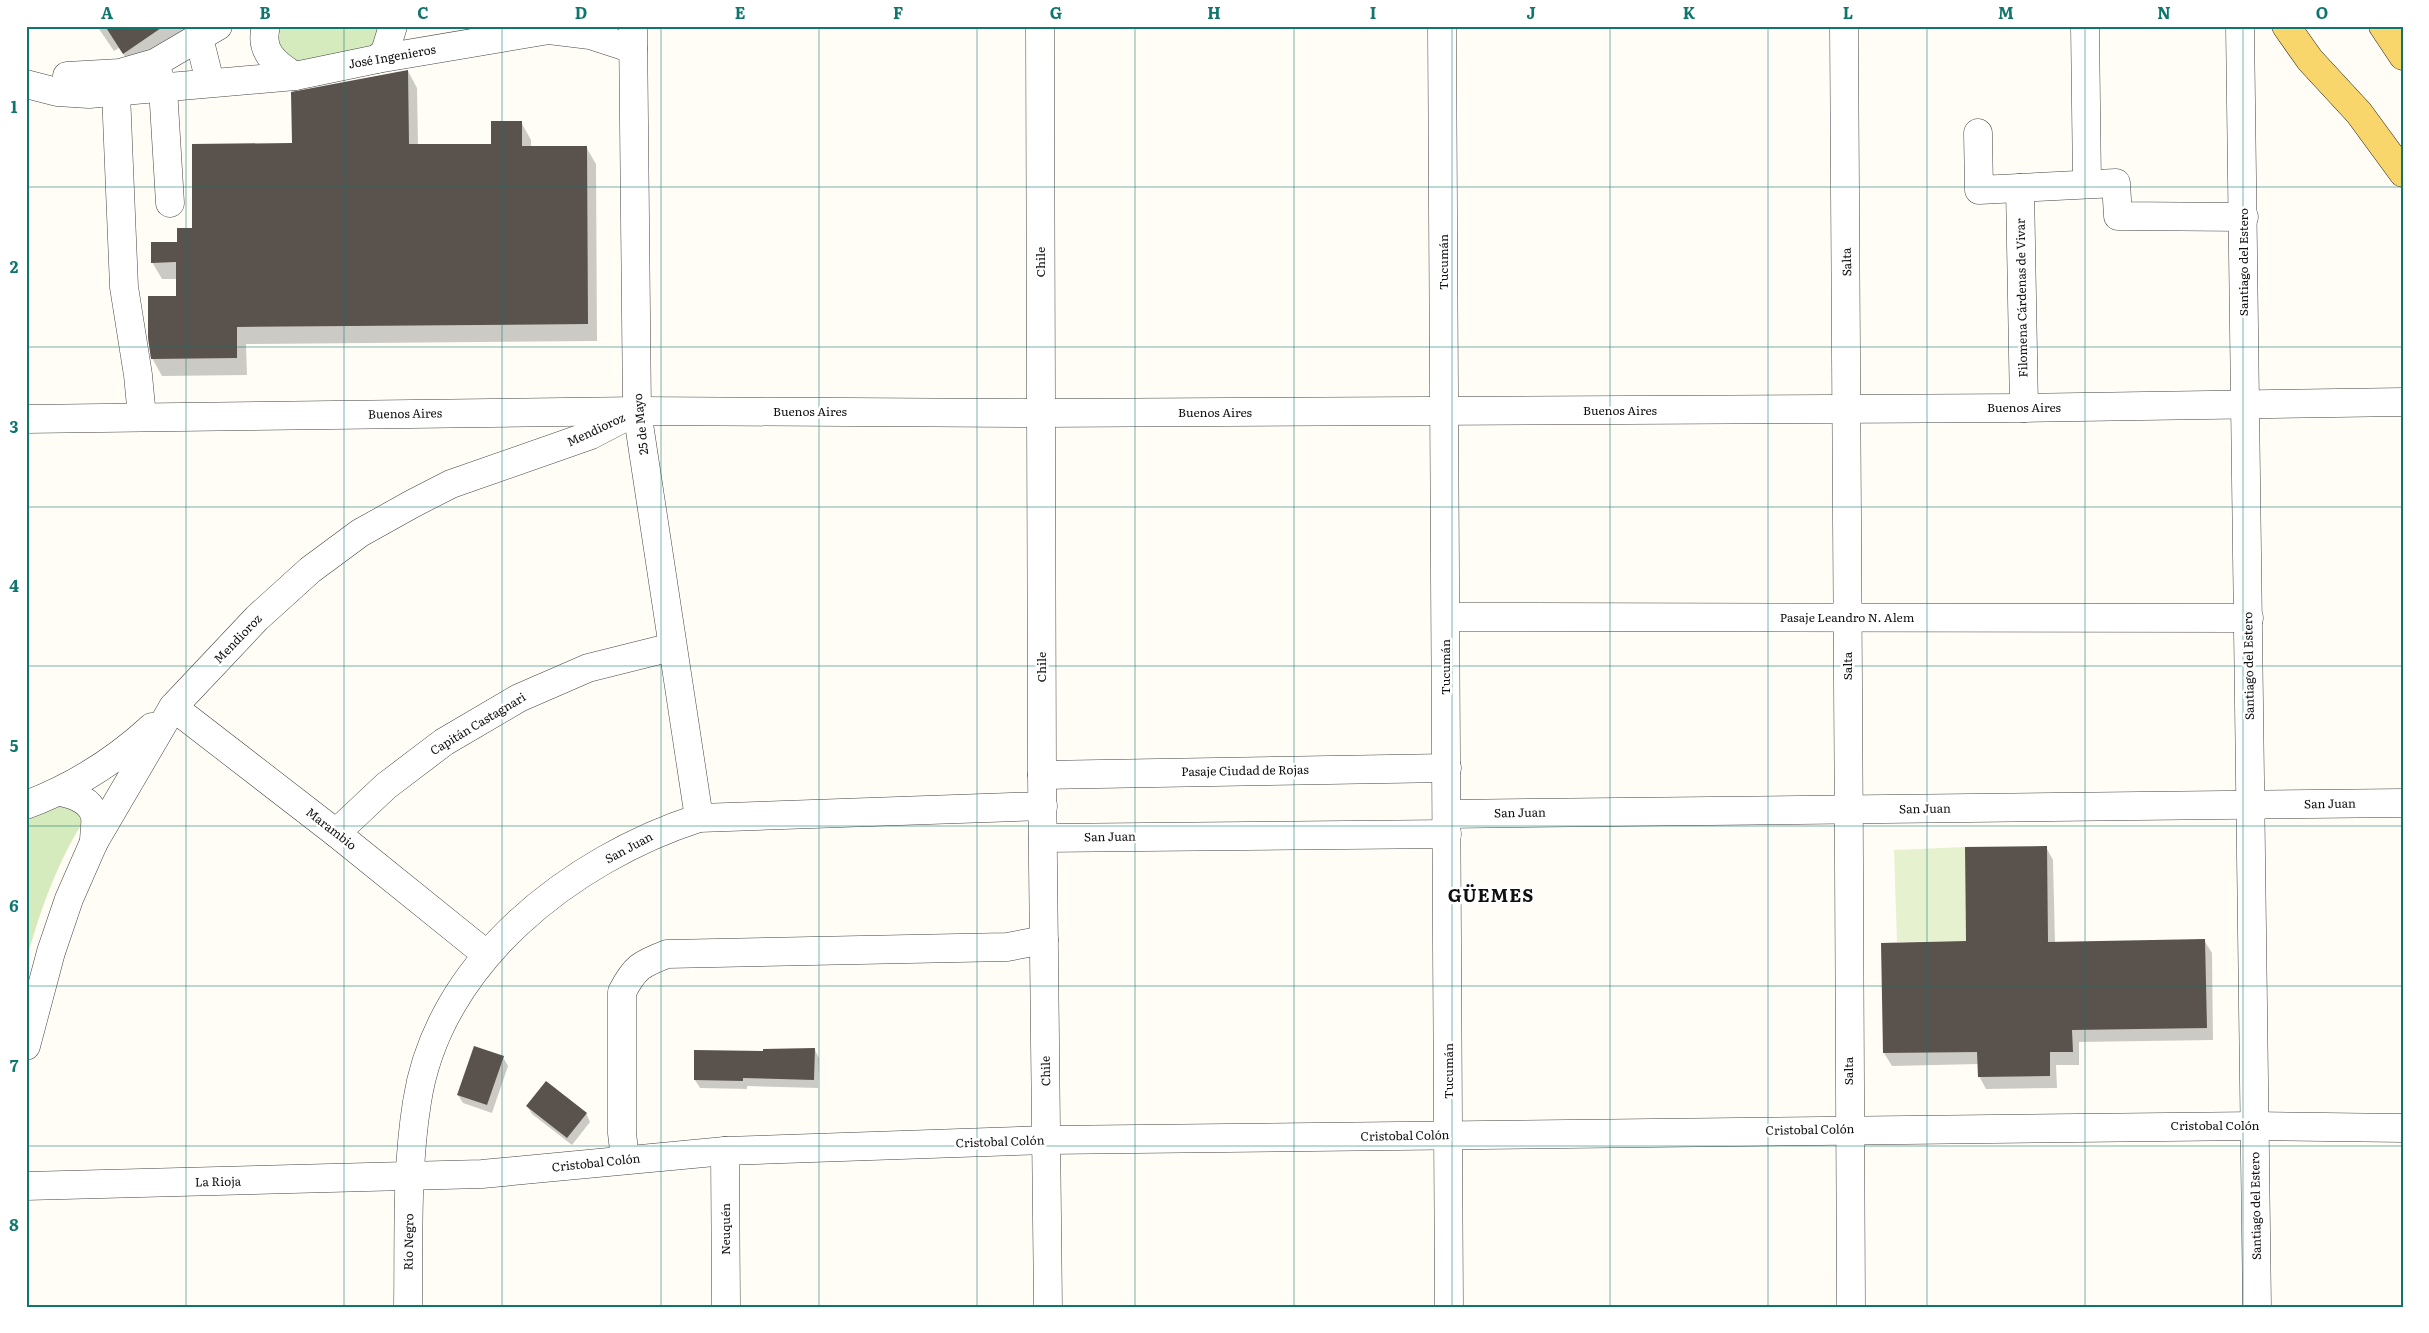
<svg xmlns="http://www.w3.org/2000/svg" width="2429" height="1333" viewBox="0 0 2429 1333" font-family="Literata,serif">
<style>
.green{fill:#d5ebbd}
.pitch{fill:#e6f2cf}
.shadow{fill:#0003}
.building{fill:#5a524d}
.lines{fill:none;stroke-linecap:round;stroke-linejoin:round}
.minor-casing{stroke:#444;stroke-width:29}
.major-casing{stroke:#222;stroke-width:29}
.minor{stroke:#fff;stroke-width:28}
.major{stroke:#f9d66b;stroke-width:28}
.grid{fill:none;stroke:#0f766e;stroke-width:1;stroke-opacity:0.55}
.labels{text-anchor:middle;stroke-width:5;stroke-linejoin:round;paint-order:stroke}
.street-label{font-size:12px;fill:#111;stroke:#fff}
.district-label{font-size:18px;font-weight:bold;letter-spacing:1px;fill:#111;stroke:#fff}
.neatline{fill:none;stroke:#0f766e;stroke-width:2}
.grid-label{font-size:16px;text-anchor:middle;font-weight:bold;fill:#0f766e}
</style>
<rect width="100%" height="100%" fill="#fffdf5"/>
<g class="green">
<polygon points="277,26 385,26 370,51 294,64 277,50"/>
<path d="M61,805l20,6 2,11c-26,41 -45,93 -57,141v-142z"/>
</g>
<polygon class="pitch" points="1965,847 1966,941 1897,942 1894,850"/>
<g class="shadow">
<polygon points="97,26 200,26 134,70 119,48 114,51"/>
<polygon points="408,71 417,88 418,145 492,145 521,122 531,140 531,147 586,147 596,164 597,341 246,344 247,375 162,376 152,358 178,297 178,279 162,279 152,262 178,243 294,145"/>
<polygon points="2046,847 2053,860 2055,943 2204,940 2212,953 2213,1040 2079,1042 2079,1065 2056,1065 2057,1088 1986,1089 1979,1076 1979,1064 1892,1066 1884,1053 1967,942"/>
<polygon points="815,1050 819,1058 818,1088 747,1086 747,1089 700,1088 695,1080 764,1052"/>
<polygon points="503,1057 508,1066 492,1113 463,1103 458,1095"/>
<polygon points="527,1106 586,1113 590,1122 572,1145 532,1114"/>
</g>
<g class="building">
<polygon points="105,26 164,26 123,54"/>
<polygon points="408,70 409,144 491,144 491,121 522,121 522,146 587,146 588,324 237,327 237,358 151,359 148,338 148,296 176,296 176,262 151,263 151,242 177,242 177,228 192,228 192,144 292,143 291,92"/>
<polygon points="2047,846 2048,942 2205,939 2207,1028 2072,1030 2073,1052 2050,1052 2050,1076 1978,1077 1977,1052 1883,1053 1881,943 1966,941 1965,847"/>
<polygon points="474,1046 504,1056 487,1105 457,1095"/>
<polygon points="815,1048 814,1080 743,1078 743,1081 694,1080 694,1050 763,1051 763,1049"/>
<polygon points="546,1081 587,1113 567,1138 526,1106"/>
</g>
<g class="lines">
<g class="minor-casing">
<g id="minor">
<path d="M266,26c-7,25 9,38 29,50"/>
<polyline points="633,26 637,411 699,818"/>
<polyline points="1040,26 1042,775 1048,1307"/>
<polyline points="1442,26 1449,1307"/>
<path d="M1844,26c5,427 4,854 7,1281"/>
<polyline points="2085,26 2087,184"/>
<polyline points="2240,26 2257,1307"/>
<polyline points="199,38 210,82"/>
<polyline points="377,59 385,52 393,26"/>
<polyline points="157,70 163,88 170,203"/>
<polyline points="67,76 120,73 155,63 218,26"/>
<polyline points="26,84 57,92 89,94 295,76 377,59 549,30 590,35 633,49"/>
<polyline points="116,93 124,287 138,375 142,417"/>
<polyline points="1978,133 1979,190 2116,183 2118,216 2244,217"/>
<polyline points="2020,188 2024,408"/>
<polyline points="26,419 637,411 1041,413 2024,408 2403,402"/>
<polyline points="1446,617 2249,618"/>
<polyline points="173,707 336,833 486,954"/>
<polyline points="1042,775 1447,768"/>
<path d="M61,792c14,3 31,9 34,25 1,7 -1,17 -1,25"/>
<path d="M26,805c48,-18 88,-43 126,-78"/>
<polyline points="1447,814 2403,803"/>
<polyline points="336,833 386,786 444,742 519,698 588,668 672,647"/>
<polyline points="1043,838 1447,834"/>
<polyline points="26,1046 51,952 69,899 94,842 173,707 257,618 310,570 360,533 412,504 451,484 591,435 631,414"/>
<polyline points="725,1151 726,1307"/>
<path d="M625,1159l-3,-26v-141c13,-25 19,-28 45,-38l340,-7 37,-7"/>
<polyline points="26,1186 482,1174 725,1151 1047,1140 2255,1126 2403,1128"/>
<path d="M408,1307c1,-68 -2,-137 9,-205 21,-140 155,-243 282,-284l344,-12"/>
</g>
</g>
<g class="major-casing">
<g id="major">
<polyline points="2286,26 2310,60 2359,113 2403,173"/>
<polyline points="2383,26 2403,56"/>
</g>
</g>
<use href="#minor" class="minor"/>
<use href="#major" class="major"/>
</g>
<path class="grid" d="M186,26v1281M344,26v1281M502,26v1281M661,26v1281M819,26v1281M977,26v1281M1135,26v1281M1294,26v1281M1452,26v1281M1610,26v1281M1768,26v1281M1927,26v1281M2085,26v1281M2243,26v1281M26,187h2377M26,347h2377M26,507h2377M26,666h2377M26,826h2377M26,986h2377M26,1146h2377"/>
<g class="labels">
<g class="street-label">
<text transform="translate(392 57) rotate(-10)" y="4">José Ingenieros</text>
<text transform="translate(1041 262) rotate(-90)" y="4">Chile</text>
<text transform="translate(1444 262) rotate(-90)" y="4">Tucumán</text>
<text transform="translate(1847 262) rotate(-91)" y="4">Salta</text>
<text transform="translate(2244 262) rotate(-90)" y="4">Santiago del Estero</text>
<text transform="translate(2022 298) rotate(-91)" y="4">Filomena Cárdenas de Vivar</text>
<text x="2024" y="412">Buenos Aires</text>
<text x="1620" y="415">Buenos Aires</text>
<text x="810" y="416">Buenos Aires</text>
<text x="1215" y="417">Buenos Aires</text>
<text transform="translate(405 414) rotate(-1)" y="4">Buenos Aires</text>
<text transform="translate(641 424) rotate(-96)" y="4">25 de Mayo</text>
<text transform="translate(596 430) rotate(-25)" y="4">Mendioroz</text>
<text x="1847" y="622">Pasaje Leandro N. Alem</text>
<text transform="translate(238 639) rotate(-46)" y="4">Mendioroz</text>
<text transform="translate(1848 666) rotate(-90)" y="4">Salta</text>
<text transform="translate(2249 666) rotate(-91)" y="4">Santiago del Estero</text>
<text transform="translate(1042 667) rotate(-90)" y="4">Chile</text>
<text transform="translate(1446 667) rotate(-90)" y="4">Tucumán</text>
<text transform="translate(478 724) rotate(-31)" y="4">Capitán Castagnari</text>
<text transform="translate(1245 771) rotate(-1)" y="4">Pasaje Ciudad de Rojas</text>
<text transform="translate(2330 804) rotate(-1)" y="4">San Juan</text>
<text transform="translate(1925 809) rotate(-1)" y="4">San Juan</text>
<text transform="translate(1520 813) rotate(-1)" y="4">San Juan</text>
<text transform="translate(331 829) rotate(38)" y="4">Marambio</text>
<text transform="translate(1110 837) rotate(-1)" y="4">San Juan</text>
<text transform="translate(629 848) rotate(-28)" y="4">San Juan</text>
<text transform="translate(1046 1071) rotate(-91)" y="4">Chile</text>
<text transform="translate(1449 1071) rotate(-90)" y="4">Tucumán</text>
<text transform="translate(1849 1071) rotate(-90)" y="4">Salta</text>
<text x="2215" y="1130">Cristobal Colón</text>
<text transform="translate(1810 1130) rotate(-1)" y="4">Cristobal Colón</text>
<text transform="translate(1405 1136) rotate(-1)" y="4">Cristobal Colón</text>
<text transform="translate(1000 1142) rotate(-2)" y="4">Cristobal Colón</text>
<text transform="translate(596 1163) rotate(-6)" y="4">Cristobal Colón</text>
<text transform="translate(218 1182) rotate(-1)" y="4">La Rioja</text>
<text transform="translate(2256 1206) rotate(-91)" y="4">Santiago del Estero</text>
<text transform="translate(726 1229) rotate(-90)" y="4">Neuquén</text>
<text transform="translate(409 1242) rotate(-89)" y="4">Río Negro</text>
</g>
<g class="district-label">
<text x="1491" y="902">GÜEMES</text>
</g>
</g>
<rect width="2429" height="1333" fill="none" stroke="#ffffff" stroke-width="55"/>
<rect x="28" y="28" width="2374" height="1278" class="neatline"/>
<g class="grid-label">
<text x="107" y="19">A</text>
<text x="265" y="19">B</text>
<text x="423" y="19">C</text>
<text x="581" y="19">D</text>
<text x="740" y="19">E</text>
<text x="898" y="19">F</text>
<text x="1056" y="19">G</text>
<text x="1214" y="19">H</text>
<text x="1373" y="19">I</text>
<text x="1531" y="19">J</text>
<text x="1689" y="19">K</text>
<text x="1848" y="19">L</text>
<text x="2006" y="19">M</text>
<text x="2164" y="19">N</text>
<text x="2322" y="19">O</text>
<text x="14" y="113">1</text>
<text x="14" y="273">2</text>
<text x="14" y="433">3</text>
<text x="14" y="592">4</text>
<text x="14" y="752">5</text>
<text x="14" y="912">6</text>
<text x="14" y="1072">7</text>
<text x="14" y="1231">8</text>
</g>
</svg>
